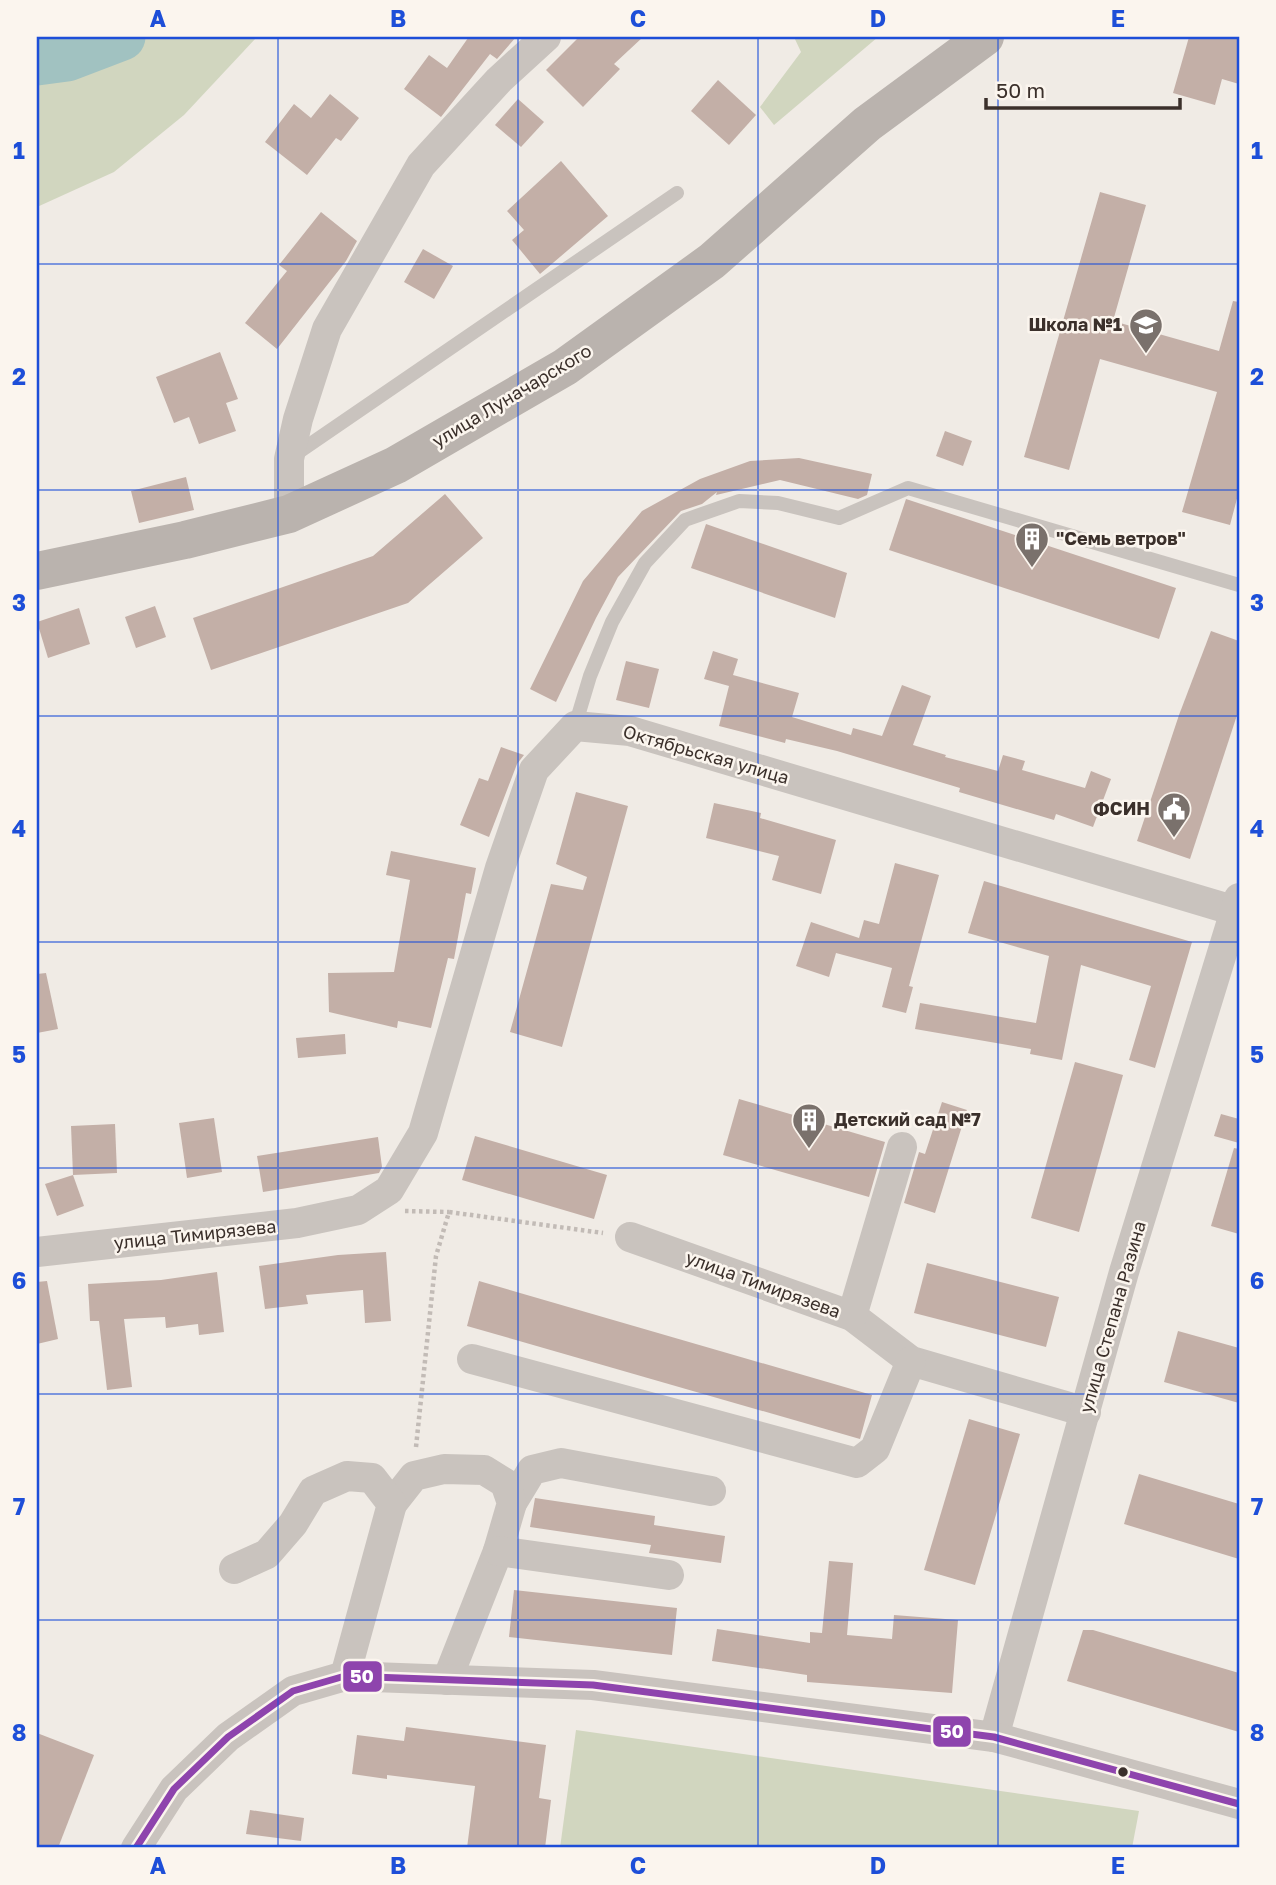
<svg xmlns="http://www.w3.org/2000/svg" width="1276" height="1885" viewBox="0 0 1276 1885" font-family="'Golos Text',sans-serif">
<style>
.green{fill:#d1d6bf}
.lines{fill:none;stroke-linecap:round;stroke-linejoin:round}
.river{stroke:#a1c2c1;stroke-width:47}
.building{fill:#c3afa7}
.path{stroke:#c2bbb6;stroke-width:4.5;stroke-dasharray:3.5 3.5;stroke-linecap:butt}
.lane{stroke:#c9c3be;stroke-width:14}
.street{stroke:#c9c3be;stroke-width:30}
.secondary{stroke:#bab3ae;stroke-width:38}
.bus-1-casing{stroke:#fbf5ee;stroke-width:12}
.bus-1{stroke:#8e44ad;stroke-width:7}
.grid{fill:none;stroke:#1d4ed8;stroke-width:2;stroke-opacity:0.55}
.bus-dot{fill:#3b302b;stroke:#fbf5ee;stroke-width:2.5}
.labels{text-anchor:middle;stroke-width:5;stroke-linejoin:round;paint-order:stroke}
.poi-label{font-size:18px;font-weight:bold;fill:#3b302b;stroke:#fbf5ee;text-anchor:end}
.street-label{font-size:18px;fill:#3b302b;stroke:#fbf5ee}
.line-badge{stroke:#fbf5ee;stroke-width:2.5}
.badge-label{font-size:19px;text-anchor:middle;font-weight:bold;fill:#fff}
.neatline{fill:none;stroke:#1d4ed8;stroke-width:2.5}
.grid-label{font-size:23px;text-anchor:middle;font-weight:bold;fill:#1d4ed8}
</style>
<rect width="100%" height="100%" fill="#f0ebe5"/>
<g class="green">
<polygon points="37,37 257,37 184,115 114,172 37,207"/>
<polygon points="794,37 878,37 774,125 760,107 801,52"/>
<polygon points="576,1730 1139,1811 1132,1848 560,1848"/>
</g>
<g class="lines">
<polyline class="river" points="37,62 67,58 122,37"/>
</g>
<g class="building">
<polygon points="466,37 516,37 497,59 490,54 441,117 404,89 429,55 447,68 468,38"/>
<polygon points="579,37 643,37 614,64 620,69 583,107 546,70"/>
<polygon points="1189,37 1239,37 1239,84 1222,79 1215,105 1173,93"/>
<polygon points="718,80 756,115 729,145 691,111"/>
<polygon points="330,94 359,118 341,141 336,138 307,175 265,142 294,104 311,118"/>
<polygon points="518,99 544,122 521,147 495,125"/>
<polygon points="561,161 608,216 540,274 512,240 524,230 507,211"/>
<polygon points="1100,192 1146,205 1113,321 1219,351 1233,301 1239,302 1239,491 1230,525 1182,512 1217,392 1100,359 1069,470 1024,457"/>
<polygon points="321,212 357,241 346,261 277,349 245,323 287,271 279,265"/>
<polygon points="423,249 453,266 434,299 404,282"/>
<polygon points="220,352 238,399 226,403 236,431 199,444 189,417 174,423 156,377"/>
<polygon points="945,431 972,441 963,466 936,456"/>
<polygon points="799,458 872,474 867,495 858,499 780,480 716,495 717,492 702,504 681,511 618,577 596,618 556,702 530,689 583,581 642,511 700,479 750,461"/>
<polygon points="186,477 194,510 139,523 131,491"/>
<polygon points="445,494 483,538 408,603 211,670 193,618 373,556"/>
<polygon points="906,499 1176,588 1159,639 889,550"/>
<polygon points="706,524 847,573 835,618 691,568"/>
<polygon points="155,606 166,637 136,648 125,617"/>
<polygon points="79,608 90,644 48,658 37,622"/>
<polygon points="1211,631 1239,641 1239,709 1190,859 1137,841 1179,715"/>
<polygon points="713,651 738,659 733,675 799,693 792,717 851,735 853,728 882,736 902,685 931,696 913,745 946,755 945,757 998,771 1003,755 1025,761 1022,770 1085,788 1091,771 1111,779 1093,827 1056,814 1054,820 959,792 960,788 837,751 786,739 785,743 719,726 729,686 704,679"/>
<polygon points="626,661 659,669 649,708 616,700"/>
<polygon points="501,747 524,755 517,764 489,837 460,825 479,778 488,781"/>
<polygon points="576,792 628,806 562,1047 510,1032 551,884 583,890 587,877 556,864"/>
<polygon points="714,803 761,813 760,818 836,840 821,894 772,880 779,856 706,838"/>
<polygon points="391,851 476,868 471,894 466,893 454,959 448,958 431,1028 398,1021 397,1028 329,1012 328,973 394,972 410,880 386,875"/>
<polygon points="895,863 939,875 909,986 913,987 906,1013 882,1007 892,968 836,953 829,977 796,966 811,922 859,938 864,920 879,924"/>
<polygon points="984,881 1192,942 1155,1068 1129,1060 1151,986 1081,965 1062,1060 1030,1054 1031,1049 915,1029 920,1003 1036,1023 1049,956 968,933"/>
<polygon points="46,973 58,1029 37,1033 37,974"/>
<polygon points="345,1034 346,1054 298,1058 296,1038"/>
<polygon points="1075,1062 1123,1075 1079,1232 1031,1218"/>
<polygon points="739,1099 885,1142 869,1197 723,1155"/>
<polygon points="942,1102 967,1110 935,1213 904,1203 919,1152 925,1154"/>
<polygon points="1221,1114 1239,1119 1239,1143 1214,1136"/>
<polygon points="214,1118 222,1172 187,1178 179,1123"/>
<polygon points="115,1124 117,1173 73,1175 71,1126"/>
<polygon points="475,1136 607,1175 594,1219 462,1180"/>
<polygon points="378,1137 382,1167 379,1173 263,1192 257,1156"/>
<polygon points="1234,1148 1239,1149 1239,1234 1211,1226"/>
<polygon points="73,1175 84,1206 57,1216 45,1184"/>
<polygon points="386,1252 391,1321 365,1323 363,1290 306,1295 308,1304 265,1309 259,1266 338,1255"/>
<polygon points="927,1263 1059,1297 1046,1347 914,1313"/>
<polygon points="217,1272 224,1332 199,1335 198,1324 166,1328 165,1317 124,1319 132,1387 107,1390 99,1321 90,1321 88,1284 161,1280"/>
<polygon points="47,1281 58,1339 37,1344 37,1282"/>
<polygon points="479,1281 872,1395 860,1439 467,1326"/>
<polygon points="1178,1331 1239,1348 1239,1403 1164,1382"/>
<polygon points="969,1419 1020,1434 975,1585 924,1570"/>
<polygon points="1139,1474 1239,1504 1239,1559 1124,1524"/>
<polygon points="535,1498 655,1516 654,1525 725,1536 721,1563 649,1553 651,1545 530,1527"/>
<polygon points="829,1561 853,1563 847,1635 892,1639 894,1615 958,1620 952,1693 807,1682 807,1675 712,1661 717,1629 810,1643 810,1632 822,1633"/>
<polygon points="514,1590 677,1608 672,1655 509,1637"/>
<polygon points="1083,1630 1093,1630 1239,1673 1239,1732 1067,1681"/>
<polygon points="406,1727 546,1745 539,1798 551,1800 545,1848 467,1848 475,1786 387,1775 387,1779 352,1774 357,1735 404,1741"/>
<polygon points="37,1733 94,1755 58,1848 37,1848"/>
<polygon points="250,1810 304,1818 301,1841 246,1834"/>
</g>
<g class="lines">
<g class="path">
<polyline points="405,1211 449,1212"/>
<polyline points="416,1447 436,1256 449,1212 603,1233"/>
</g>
<g class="lane">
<polyline points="293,456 677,193"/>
<polyline points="575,726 590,676 612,622 645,563 685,520 739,501 778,503 839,518 908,488 1239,585"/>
</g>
<g class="street">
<polyline points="289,514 289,459 298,419 327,329 421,165 499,80 546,37"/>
<polyline points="630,1237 852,1316 911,1361 1086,1412"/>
<polyline points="37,1252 297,1223 358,1210 389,1190 423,1133 500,868 534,770 575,726 630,731 1239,912"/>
<polyline points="852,1316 902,1147"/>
<polyline points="472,1359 857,1463 875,1449 911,1361"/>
<polyline points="512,1503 532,1470 561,1463 711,1491"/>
<polyline points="392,1504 414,1476 444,1469 484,1470 505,1483 512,1503 498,1551 447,1680"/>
<polyline points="498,1551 669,1575"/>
<polyline points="234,1569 267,1554 293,1524 313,1491 347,1476 372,1478 392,1504 345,1676"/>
<polyline points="994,1737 1124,1272 1239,898"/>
<polyline points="136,1848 174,1789 228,1737 293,1691 345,1676 593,1685 994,1737 1239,1804"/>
</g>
<polyline class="secondary" points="37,571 185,540 289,514 396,465 565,367 712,261 867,124 985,37"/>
<g class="bus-1-casing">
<polyline id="bus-1" points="136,1848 174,1789 228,1737 293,1691 345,1676 593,1685 994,1737 1239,1804"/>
</g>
<use href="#bus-1" class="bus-1"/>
</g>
<path class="grid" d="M278,37v1811M518,37v1811M758,37v1811M998,37v1811M37,264h1202M37,490h1202M37,716h1202M37,942h1202M37,1168h1202M37,1394h1202M37,1620h1202"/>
<defs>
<g id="school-pin" transform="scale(1.75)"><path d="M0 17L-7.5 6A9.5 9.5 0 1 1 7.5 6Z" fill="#7a716c" stroke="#fbf5ee"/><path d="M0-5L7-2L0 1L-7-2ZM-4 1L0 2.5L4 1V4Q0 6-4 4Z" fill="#fff"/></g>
<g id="building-pin" transform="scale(1.75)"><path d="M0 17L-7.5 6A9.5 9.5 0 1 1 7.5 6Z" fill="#7a716c" stroke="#fbf5ee"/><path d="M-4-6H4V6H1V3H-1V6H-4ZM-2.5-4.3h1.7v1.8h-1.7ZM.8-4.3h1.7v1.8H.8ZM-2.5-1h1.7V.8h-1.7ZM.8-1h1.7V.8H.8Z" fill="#fff"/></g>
<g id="civic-pin" transform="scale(1.75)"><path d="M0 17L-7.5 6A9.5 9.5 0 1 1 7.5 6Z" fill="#7a716c" stroke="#fbf5ee"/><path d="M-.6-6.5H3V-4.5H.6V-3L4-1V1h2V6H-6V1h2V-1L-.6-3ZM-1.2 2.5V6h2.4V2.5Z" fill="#fff"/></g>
</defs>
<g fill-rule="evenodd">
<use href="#school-pin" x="1146" y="325"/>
<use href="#building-pin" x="1032" y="539"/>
<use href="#civic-pin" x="1174" y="809"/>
<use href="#building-pin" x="809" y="1120"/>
</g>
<circle class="bus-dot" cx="1123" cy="1772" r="6"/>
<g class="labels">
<g class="poi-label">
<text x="1122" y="331">Школа №1</text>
<text x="1056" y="545" text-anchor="start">"Семь ветров"</text>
<text x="1150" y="815">ФСИН</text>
<text x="834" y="1126" text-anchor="start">Детский сад №7</text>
</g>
<g class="street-label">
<text transform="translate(512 396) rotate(-31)" y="6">улица Луначарского</text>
<text transform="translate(706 755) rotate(16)" y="6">Октябрьская улица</text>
<text transform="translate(195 1235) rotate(-6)" y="6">улица Тимирязева</text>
<text transform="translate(763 1285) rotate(20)" y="6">улица Тимирязева</text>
<text transform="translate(1113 1317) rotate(-74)" y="6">улица Степана Разина</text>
</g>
</g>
<g class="line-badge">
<rect x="342" y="1660" width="41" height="33" rx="7" fill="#8e44ad"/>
<rect x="932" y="1715" width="40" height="33" rx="7" fill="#8e44ad"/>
</g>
<g class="badge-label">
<text x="362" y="1683">50</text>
<text x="952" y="1738">50</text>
</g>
<rect width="1276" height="1885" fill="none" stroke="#fbf5ee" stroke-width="77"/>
<path d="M986 98v10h194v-10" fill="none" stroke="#3b302b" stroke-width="3.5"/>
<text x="996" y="98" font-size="21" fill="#3b302b" stroke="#fbf5ee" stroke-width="5" paint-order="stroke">50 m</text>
<rect x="38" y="38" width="1200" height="1808" class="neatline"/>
<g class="grid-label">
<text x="158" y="27">A</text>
<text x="398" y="27">B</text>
<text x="638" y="27">C</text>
<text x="878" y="27">D</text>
<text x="1118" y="27">E</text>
<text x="19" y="159">1</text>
<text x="1257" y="159">1</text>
<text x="19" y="385">2</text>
<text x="1257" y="385">2</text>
<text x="19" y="611">3</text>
<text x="1257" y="611">3</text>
<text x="19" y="837">4</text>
<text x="1257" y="837">4</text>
<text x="19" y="1063">5</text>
<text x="1257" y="1063">5</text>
<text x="19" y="1289">6</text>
<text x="1257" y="1289">6</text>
<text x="19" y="1515">7</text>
<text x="1257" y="1515">7</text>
<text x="19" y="1741">8</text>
<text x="1257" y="1741">8</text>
<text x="158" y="1874">A</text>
<text x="398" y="1874">B</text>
<text x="638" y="1874">C</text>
<text x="878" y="1874">D</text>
<text x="1118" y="1874">E</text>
</g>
</svg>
